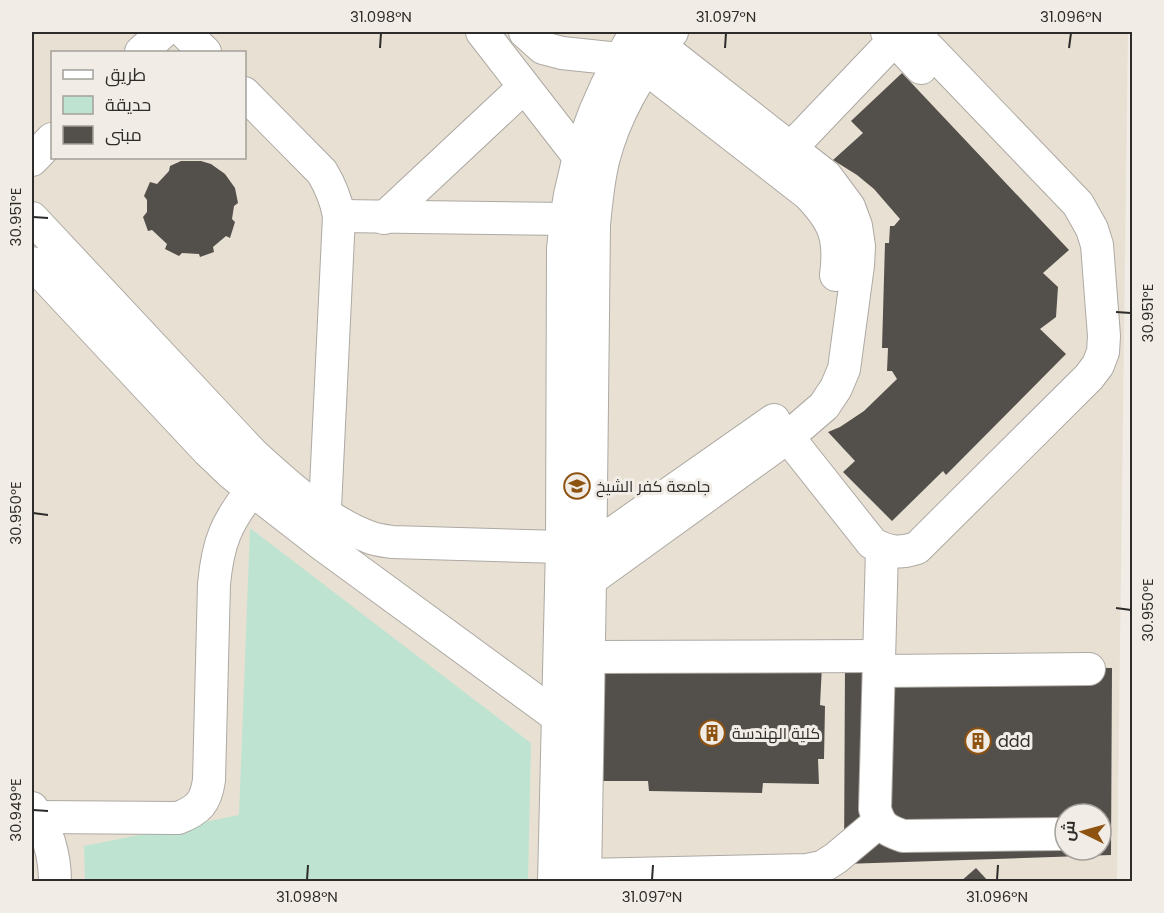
<svg xmlns="http://www.w3.org/2000/svg" width="1164" height="913" viewBox="0 0 1164 913" font-family="Poppins,Cairo,sans-serif">
<style>
.built{fill:#e8e0d3;fill-rule:evenodd}
.green{fill:#bee4d1}
.building{fill:#534f4a;fill-rule:evenodd}
.lines{fill:none;stroke-linecap:round;stroke-linejoin:round}
.minor-casing{stroke:#ada9a3;stroke-width:34}
.minor{stroke:#fff;stroke-width:32}
.ticks{fill:none;stroke:#2e2c2a;stroke-width:2}
.labels{text-anchor:middle;stroke-width:6;stroke-linejoin:round;paint-order:stroke}
.poi-label{font-size:16px;fill:#2e2c2a;stroke:#f1ede6;text-anchor:start}
.neatline{fill:none;stroke:#2e2c2a;stroke-width:2}
.ticks-label{font-size:15px;text-anchor:middle;fill:#2e2c2a}
</style>
<rect width="100%" height="100%" fill="#f1ede6"/>
<path class="built" d="M32,32h1096l-11,849h-1085zM52,52h192v106h-192zM1065,814h36v36h-36z"/>
<polygon class="green" points="250,528 531,743 528,881 85,881 84,846 239,815"/>
<g class="building">
<polygon points="902,73 1069,250 1043,273 1058,287 1056,317 1040,329 1066,354 946,475 943,471 892,521 843,472 855,461 828,432 840,427 864,411 897,379 892,371 887,371 888,348 882,348 885,243 889,243 890,226 894,226 900,219 874,189 857,175 833,160 863,133 851,121"/>
<polygon points="181,161 201,161 211,164 225,174 235,188 238,203 234,206 232,219 235,222 230,238 226,236 213,247 214,252 200,257 199,254 182,253 179,256 165,249 167,244 152,230 148,231 143,217 147,212 147,200 144,196 150,182 157,184 169,171 170,166"/>
<polygon points="602,664 822,665 820,705 825,706 824,759 818,759 819,784 763,783 762,793 649,791 648,781 599,781"/>
<path d="M845,664l267,4 -1,187 -267,9zM1065,814h36v36h-36z"/>
<polygon points="976,868 989,882 960,882"/>
</g>
<g class="lines">
<g class="minor-casing">
<g id="minor">
<polyline points="184,32 205,52"/>
<polyline points="482,32 579,157"/>
<polyline points="525,32 543,48 562,53 619,59"/>
<polyline points="887,32 921,68"/>
<polyline points="141,52 163,32"/>
<path d="M646,68l162,126c26,27 33,43 28,81"/>
<path d="M244,93l78,79c9,15 14,27 17,44l-15,313"/>
<polyline points="790,149 894,40"/>
<polyline points="32,160 52,139"/>
<polyline points="339,216 565,219"/>
<path d="M32,218l220,235c33,30 75,69 117,84 7,3 16,4 23,5l170,5"/>
<polyline points="384,218 524,87"/>
<polyline points="32,263 208,451 230,472 252,490 323,545 558,717"/>
<path d="M788,437l84,106c15,9 27,11 45,5l172,-171 9,-12 5,-13 1,-16 -7,-91 -5,-16 -14,-25 -165,-172"/>
<polyline points="590,549 774,420"/>
<path d="M882,549l-7,260c5,18 11,21 28,27l162,-2"/>
<polyline points="590,580 788,437 824,406 836,388 844,369 858,265 859,246 856,226 849,207 826,176 660,46"/>
<polyline points="588,657 879,656"/>
<polyline points="879,671 1089,669"/>
<path d="M32,808c15,21 23,47 23,74"/>
<path d="M38,817l140,1c21,-8 28,-16 31,-38l5,-196c4,-42 12,-61 38,-94"/>
<polyline points="585,875 807,870 822,867 836,858 879,822"/>
<path d="M554,882l8,-335 1,-298c5,-78 32,-151 73,-217"/>
<path d="M585,882l5,-302 4,-355c2,-22 4,-43 9,-64 12,-48 38,-91 69,-129"/>
</g>
</g>
<use href="#minor" class="minor"/>
</g>
<path class="ticks" d="M380,48l1,-15M725,48l1,-15M1069,48l2,-15M33,217l15,1M1116,312l15,1M33,513l15,2M1116,608l15,2M33,810l15,1M307,880l1,-15M652,880l1,-15M997,880l1,-15"/>
<defs>
<g id="university-ring" transform="scale(1.35)"><circle r="9.5" fill="#f1ede6" stroke="#8e5211" stroke-width="1.5"/><path d="M0-5L7-2L0 1L-7-2ZM-4 1L0 2.5L4 1V4Q0 6-4 4Z" fill="#8e5211"/></g>
<g id="building-ring" transform="scale(1.35)"><circle r="9.5" fill="#f1ede6" stroke="#8e5211" stroke-width="1.5"/><path d="M-4-6H4V6H1V3H-1V6H-4ZM-2.5-4.3h1.7v1.8h-1.7ZM.8-4.3h1.7v1.8H.8ZM-2.5-1h1.7V.8h-1.7ZM.8-1h1.7V.8H.8Z" fill="#8e5211"/></g>
</defs>
<g fill-rule="evenodd">
<use href="#university-ring" x="577" y="486"/>
<use href="#building-ring" x="712" y="733"/>
<use href="#building-ring" x="978" y="741"/>
</g>
<g class="labels">
<g class="poi-label">
<text x="596" y="492">جامعة كفر الشيخ</text>
<text x="732" y="739">كلية الهندسة</text>
<text x="998" y="747">ddd</text>
</g>
</g>
<rect width="1164" height="913" fill="none" stroke="#f1ede6" stroke-width="66"/>
<rect x="51" y="51" width="195" height="108" fill="#f1ede6" stroke="#a3a09b" stroke-width="1.5"/>
<rect x="63" y="70" width="30" height="9" fill="#ffffff" stroke="#a3a09b" stroke-width="1.5"/>
<text x="105" y="81" font-size="18" fill="#2e2c2a">طريق</text>
<rect x="63" y="96" width="30" height="18" fill="#bee4d1" stroke="#a3a09b" stroke-width="1.5"/>
<text x="105" y="111" font-size="18" fill="#2e2c2a">حديقة</text>
<rect x="63" y="126" width="30" height="18" fill="#534f4a" stroke="#a3a09b" stroke-width="1.5"/>
<text x="105" y="141" font-size="18" fill="#2e2c2a">مبنى</text>
<g transform="translate(1083 832) rotate(275)"><circle r="28" fill="#f1ede6" stroke="#a3a09b" stroke-width="1.5"/>
<path d="M0-4.5L10 22L0 15L-10 22Z" fill="#8e5211"/>
<text y="-9" font-size="16" font-weight="bold" text-anchor="middle" fill="#2e2c2a">ش</text>
</g>
<rect x="33" y="33" width="1098" height="847" class="neatline"/>
<g class="ticks-label">
<text x="381" y="22">31.098°N</text>
<text x="726" y="22">31.097°N</text>
<text x="1071" y="22">31.096°N</text>
<text transform="translate(16 217) rotate(-90)" y="5">30.951°E</text>
<text transform="translate(1148 313) rotate(-90)" y="5">30.951°E</text>
<text transform="translate(16 513) rotate(-90)" y="5">30.950°E</text>
<text transform="translate(1148 610) rotate(-90)" y="5">30.950°E</text>
<text transform="translate(16 810) rotate(-90)" y="5">30.949°E</text>
<text x="307" y="902">31.098°N</text>
<text x="652" y="902">31.097°N</text>
<text x="997" y="902">31.096°N</text>
</g>
</svg>
